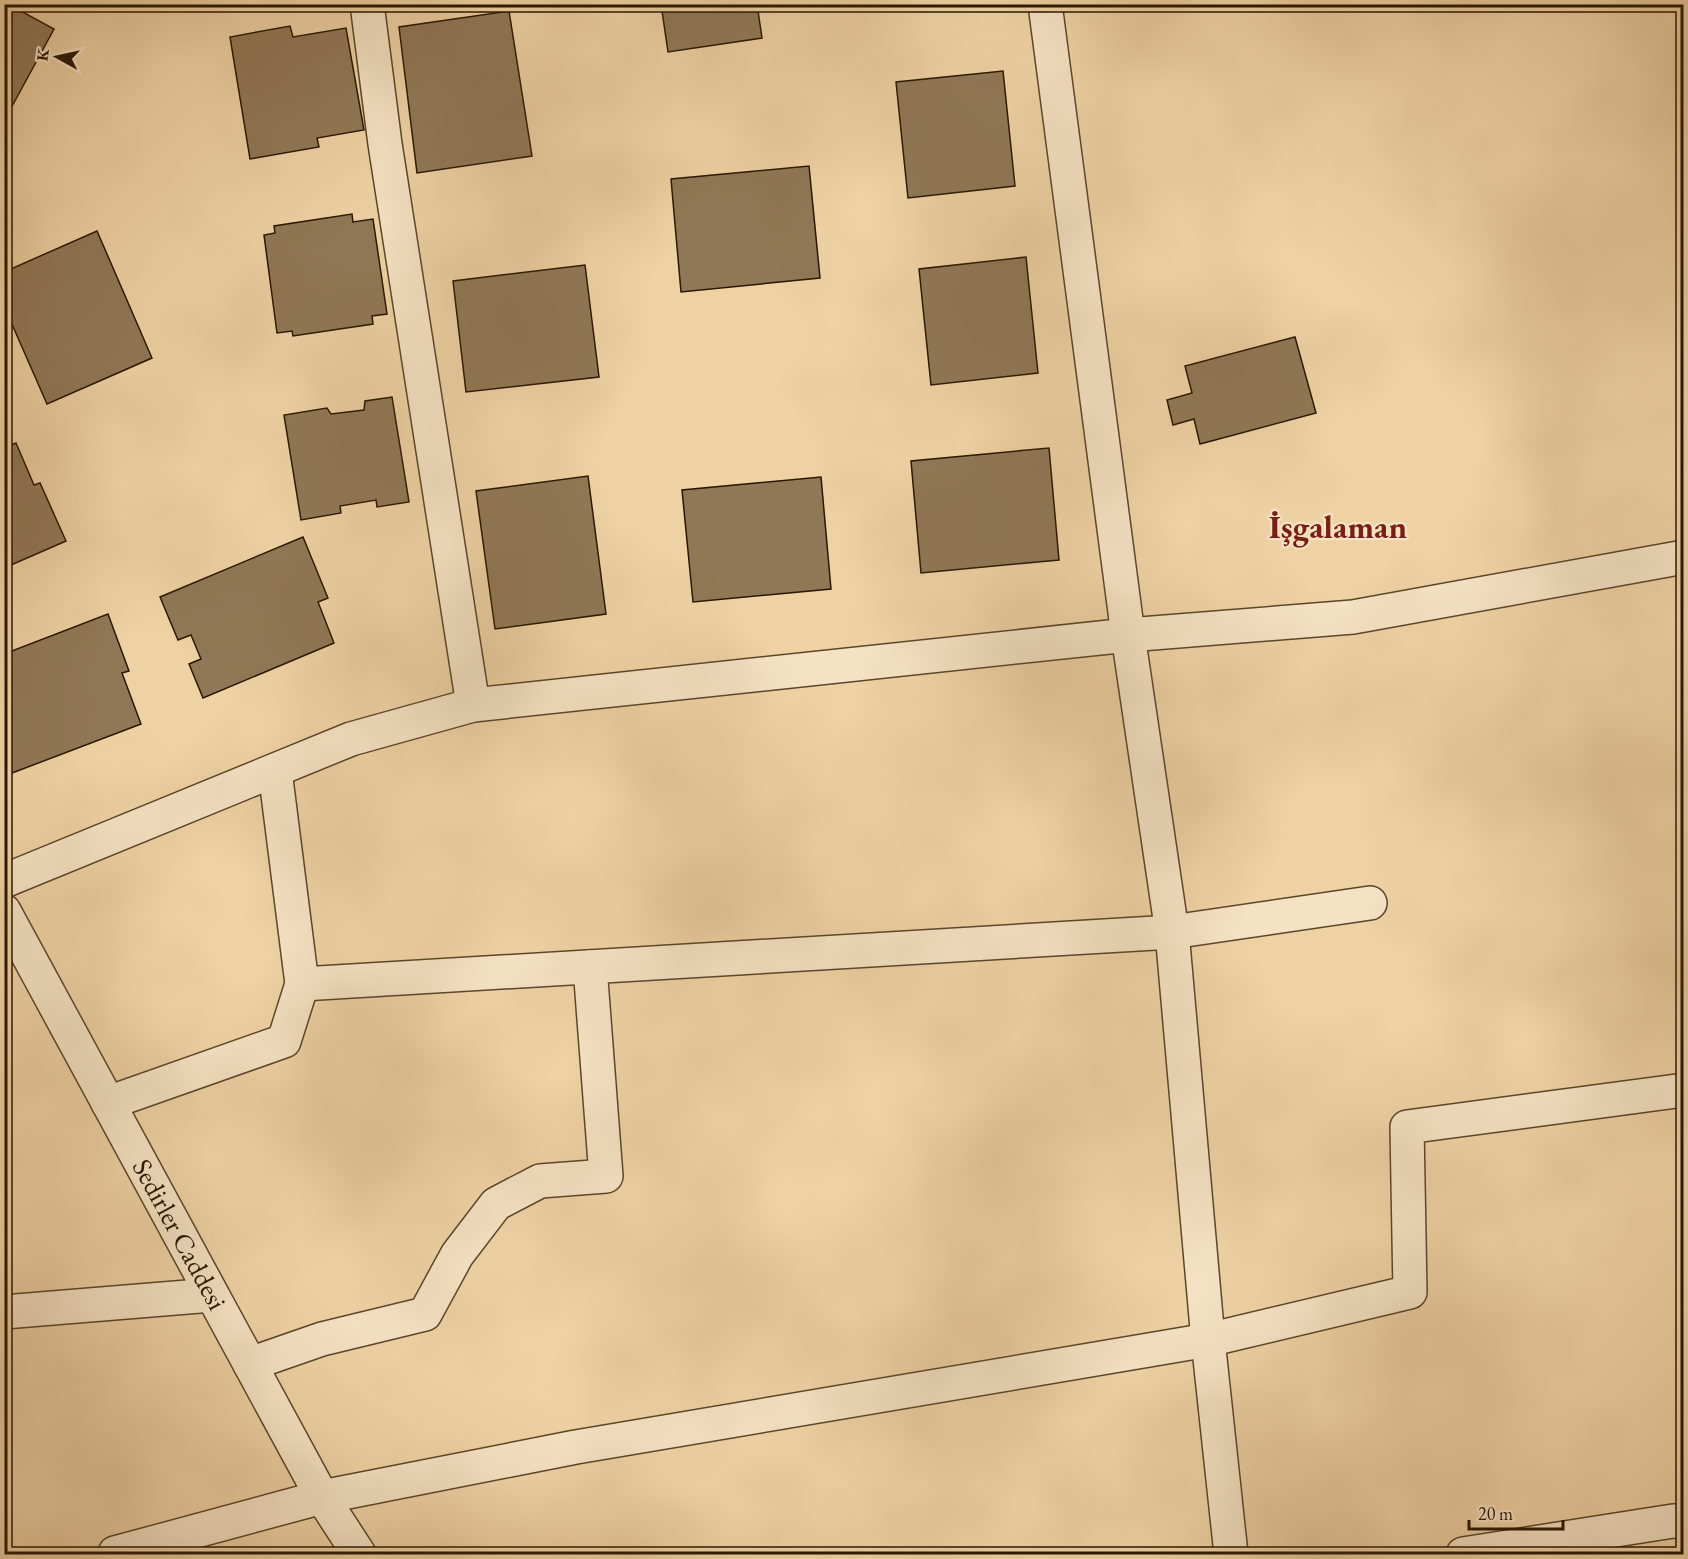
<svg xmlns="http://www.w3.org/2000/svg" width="1688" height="1559" viewBox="0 0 1688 1559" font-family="'EB Garamond',serif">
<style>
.building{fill:#907856;stroke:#291701;stroke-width:1.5}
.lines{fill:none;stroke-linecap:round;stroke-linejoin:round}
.minor-casing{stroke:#5a462a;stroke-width:36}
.tertiary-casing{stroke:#5a462a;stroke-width:36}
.minor{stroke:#f5e2c4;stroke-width:33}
.tertiary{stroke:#f5e2c4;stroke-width:33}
.labels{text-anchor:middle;stroke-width:4.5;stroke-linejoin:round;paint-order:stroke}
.street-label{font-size:27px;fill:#291701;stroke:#f5e2c4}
.district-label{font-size:33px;font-weight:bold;fill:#7a1f14;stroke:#f5e2c4}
</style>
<rect width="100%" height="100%" fill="#efd2a4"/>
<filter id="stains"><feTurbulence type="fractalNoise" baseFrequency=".00333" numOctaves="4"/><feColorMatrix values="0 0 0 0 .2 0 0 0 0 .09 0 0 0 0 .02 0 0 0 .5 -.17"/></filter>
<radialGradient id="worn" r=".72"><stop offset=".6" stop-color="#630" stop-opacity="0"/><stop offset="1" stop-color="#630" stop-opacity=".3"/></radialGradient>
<g class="building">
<polygon points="4,4 8,4 54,29 4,121"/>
<polygon points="661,4 757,4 762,38 668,52"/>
<polygon points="509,11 532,156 417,173 399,27"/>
<polygon points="290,26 293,37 346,28 364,130 317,138 319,147 250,159 230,37"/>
<polygon points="1003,71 1015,186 908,198 896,82"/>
<polygon points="809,166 820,278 681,292 671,179"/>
<polygon points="352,214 353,222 373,219 387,314 372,316 373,324 293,336 292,331 277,333 264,235 275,233 274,226"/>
<polygon points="97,231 152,358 47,404 4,306 4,272"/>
<polygon points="1026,257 1038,373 931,385 919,269"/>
<polygon points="585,265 599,377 466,392 453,281"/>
<polygon points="1295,337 1316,413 1200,444 1194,419 1173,425 1167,400 1192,393 1185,366"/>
<polygon points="392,397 409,502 377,507 376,500 340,506 341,513 301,520 284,415 327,408 331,414 364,410 365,401"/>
<polygon points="16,443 34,485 40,483 66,541 4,568 4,448"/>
<polygon points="1049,448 1059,560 921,573 911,461"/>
<polygon points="588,476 606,614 495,629 476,491"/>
<polygon points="821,477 831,589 693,602 682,490"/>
<polygon points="303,537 328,598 318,602 334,643 203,698 189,664 201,659 191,635 178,640 160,597"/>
<polygon points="108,614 129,671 122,673 141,724 12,773 4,755 4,737 7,736 4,728 4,654"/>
</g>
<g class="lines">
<g class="minor-casing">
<g id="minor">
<polyline points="367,4 385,144 473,705"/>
<polyline points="1045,4 1128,635 1353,617 1684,557"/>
<polyline points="4,881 351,739 473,705 1128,635 1172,932 1208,1340 1231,1554"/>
<polyline points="302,984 1172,932 1370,903"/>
<polyline points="108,1103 284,1041 302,984 275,771"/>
<polyline points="4,1312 212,1295"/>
<polyline points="250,1364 322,1339 425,1314 457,1255 496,1204 540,1181 606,1176 590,967"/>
<polyline points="115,1554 115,1553 322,1497 576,1447 1208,1340 1410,1292 1407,1127 1684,1090"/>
<polyline points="1463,1554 1673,1521 1684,1522"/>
</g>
</g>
<g class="tertiary-casing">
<g id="tertiary">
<path id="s1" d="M4,911l318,586 37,57"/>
</g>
</g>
<use href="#minor" class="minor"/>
<use href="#tertiary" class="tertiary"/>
</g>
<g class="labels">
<g class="street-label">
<text dy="9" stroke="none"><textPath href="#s1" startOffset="368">Sedirler Caddesi</textPath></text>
</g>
<g class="district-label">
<text x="1338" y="538">İşgalaman</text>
</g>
</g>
<rect width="1688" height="1559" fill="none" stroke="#efd2a4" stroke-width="24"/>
<rect x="6" y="6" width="1676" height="1547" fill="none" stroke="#291701" stroke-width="3"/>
<rect x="12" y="12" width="1664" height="1535" fill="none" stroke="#291701" stroke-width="1.5"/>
<g transform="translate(57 57) rotate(278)" stroke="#f5e2c4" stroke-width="4.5" paint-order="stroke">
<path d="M0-4.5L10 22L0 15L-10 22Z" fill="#291701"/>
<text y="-9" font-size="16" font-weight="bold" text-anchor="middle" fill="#291701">K</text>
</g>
<path d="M1469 1520v9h94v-9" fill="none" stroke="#291701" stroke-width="3"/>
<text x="1478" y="1520" font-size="18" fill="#291701" stroke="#f5e2c4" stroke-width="4.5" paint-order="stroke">20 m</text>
<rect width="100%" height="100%" filter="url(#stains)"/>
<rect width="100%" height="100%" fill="url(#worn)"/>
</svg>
